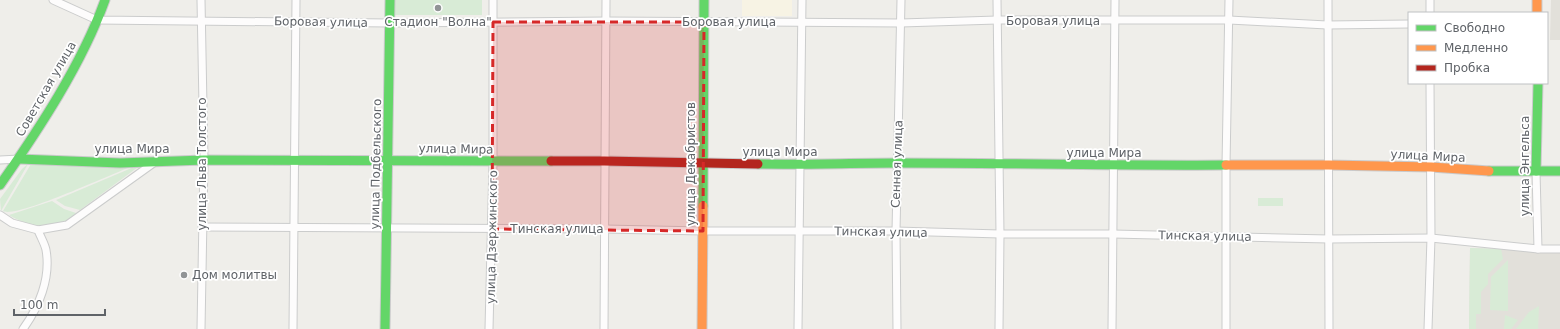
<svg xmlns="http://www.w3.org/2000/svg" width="1560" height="329" viewBox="0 0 1560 329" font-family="'DejaVu Sans',sans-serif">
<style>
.commercial{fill:#f7f3e4}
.education{fill:#e2e0da}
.green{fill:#d8ebd6}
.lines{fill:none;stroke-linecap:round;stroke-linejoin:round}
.street-casing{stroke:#cbcccc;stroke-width:9}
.fast-casing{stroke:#cacacb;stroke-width:11}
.slow-casing{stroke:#cacacb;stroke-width:11}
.jam-casing{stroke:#cacacb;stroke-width:11}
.street{stroke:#fdfcfc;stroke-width:7}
.fast{stroke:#63d668;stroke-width:9}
.slow{stroke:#ff974d;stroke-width:9}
.jam{stroke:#b3261e;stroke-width:9}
.marked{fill:#d62828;fill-opacity:0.2;stroke:#d62828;stroke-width:3;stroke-dasharray:8 5;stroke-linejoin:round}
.poi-dot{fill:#919496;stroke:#fff;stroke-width:1.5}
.labels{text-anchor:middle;stroke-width:3.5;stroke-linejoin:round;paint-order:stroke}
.street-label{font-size:12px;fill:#5f6368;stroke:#fff}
.poi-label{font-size:12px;fill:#5f6368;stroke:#fff}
</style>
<rect width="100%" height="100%" fill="#efeeea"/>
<rect class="commercial" x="742" y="0" width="50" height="16"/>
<g class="education">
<polygon points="1551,0 1560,0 1560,40 1550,40"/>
<polygon points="1470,248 1560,251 1560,329 1469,329"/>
</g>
<g class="green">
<rect x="393" y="0" width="89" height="15"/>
<polygon points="28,164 1,211 0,199 22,169"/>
<path d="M31,164l102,2c-20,7 -117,53 -130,45z"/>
<polygon points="134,167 138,167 80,210 65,206 56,200"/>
<rect x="1258" y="198" width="25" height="8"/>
<path d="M52,201l12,8 12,4c-3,3 -8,8 -12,10 -19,7 -39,2 -55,-8z"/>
<polygon points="1470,248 1501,249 1503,259 1488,274 1488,284 1481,292 1481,314 1476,314 1476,329 1469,329"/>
<polygon points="1508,260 1508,311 1490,310 1491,277"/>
<polygon points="1539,306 1538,329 1516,329 1529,312"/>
<polygon points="1505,315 1518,320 1511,329 1504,329"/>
</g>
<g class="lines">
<g class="street-casing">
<g id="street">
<polyline points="53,0 97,20 389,23 606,21 901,23 997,20 1229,20 1327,25 1409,24"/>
<polyline points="201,0 204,160 201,329"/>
<polyline points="997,0 1000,234 999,329"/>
<polyline points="1328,0 1329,329"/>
<polyline points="1430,13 1430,0"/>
<polyline points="0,160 19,159"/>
<polyline points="1536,171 1538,249"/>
<polyline points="0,215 12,223 38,230 67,225 155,162"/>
<polyline points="202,227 604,229 703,231 896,231 1000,234 1113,234 1329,239 1431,238 1538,249 1560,249"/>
<path d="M23,329c16,-22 28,-51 23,-79 -1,-6 -6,-14 -8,-20"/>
<polyline points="293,329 296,0"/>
<polyline points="489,329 493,162 493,0"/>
<polyline points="604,329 606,0"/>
<polyline points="798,329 802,0"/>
<polyline points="897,329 896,231 901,0"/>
<polyline points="1112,329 1115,0"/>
<polyline points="1226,329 1226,165 1229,0"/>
<polyline points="1428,329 1431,238 1430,83"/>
</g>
</g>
<g class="fast-casing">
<g id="fast">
<polyline points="19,159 120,163 204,160 551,161"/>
<path d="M758,164c46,1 92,-1 139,-1 110,0 220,3 329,2"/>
<polyline points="1489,171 1560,171"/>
<polyline points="1536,171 1538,83"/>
<path d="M0,185c39,-56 82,-121 105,-185"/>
<polyline points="703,206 704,0"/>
<polyline points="385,329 390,0"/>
</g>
</g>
<g class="slow-casing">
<g id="slow">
<polyline points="1537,0 1537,13"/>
<polyline points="1226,165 1328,165 1431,167 1489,171"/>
<polyline points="702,329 703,206"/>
</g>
</g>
<g class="jam-casing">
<polyline id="jam" points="551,161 604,161 758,164"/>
</g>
<use href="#street" class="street"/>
<use href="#fast" class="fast"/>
<use href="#slow" class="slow"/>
<use href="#jam" class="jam"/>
</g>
<path class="marked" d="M493,22h211l-1,209 -211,-2z"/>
<g class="poi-dot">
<circle cx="438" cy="8" r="4"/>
<circle cx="184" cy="275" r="4"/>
</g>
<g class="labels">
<g class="street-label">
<text x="1053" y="25">Боровая улица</text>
<text transform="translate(321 22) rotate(1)" y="4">Боровая улица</text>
<text x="729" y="26">Боровая улица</text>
<text transform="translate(46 89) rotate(-60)" y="4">Советская улица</text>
<text x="132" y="153">улица Мира</text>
<text transform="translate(456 149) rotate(1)" y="4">улица Мира</text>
<text x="780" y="156">улица Мира</text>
<text x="1104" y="157">улица Мира</text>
<text transform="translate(1428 156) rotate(3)" y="4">улица Мира</text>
<text transform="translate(202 164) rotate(-90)" y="4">улица Льва Толстого</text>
<text transform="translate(376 164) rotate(-89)" y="4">улица Подбельского</text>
<text transform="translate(691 164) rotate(-90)" y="4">улица Декабристов</text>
<text transform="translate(897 164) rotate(-88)" y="4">Сенная улица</text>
<text transform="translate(1525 166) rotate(-90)" y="4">улица Энгельса</text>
<text x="557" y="233">Тинская улица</text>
<text transform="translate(881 232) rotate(1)" y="4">Тинская улица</text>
<text transform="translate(1205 236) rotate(1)" y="4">Тинская улица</text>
<text transform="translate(492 237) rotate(-89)" y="4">улица Дзержинского</text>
</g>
<g class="poi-label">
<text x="438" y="26">Стадион "Волна"</text>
<text x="192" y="279" text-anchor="start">Дом молитвы</text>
</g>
</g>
<rect x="1408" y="12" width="140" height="72" fill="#ffffff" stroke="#bfc1c3"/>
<rect x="1416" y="25" width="20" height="6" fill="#63d668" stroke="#bfc1c3"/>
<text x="1444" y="32" font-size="12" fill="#5f6368">Свободно</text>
<rect x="1416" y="45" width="20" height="6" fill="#ff974d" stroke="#bfc1c3"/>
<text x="1444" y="52" font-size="12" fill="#5f6368">Медленно</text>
<rect x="1416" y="65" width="20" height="6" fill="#b3261e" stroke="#bfc1c3"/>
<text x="1444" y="72" font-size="12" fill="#5f6368">Пробка</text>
<path d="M14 309v6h91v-6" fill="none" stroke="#5f6368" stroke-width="2"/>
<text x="20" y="309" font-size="12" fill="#5f6368" stroke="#ffffff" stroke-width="3" paint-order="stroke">100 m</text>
</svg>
